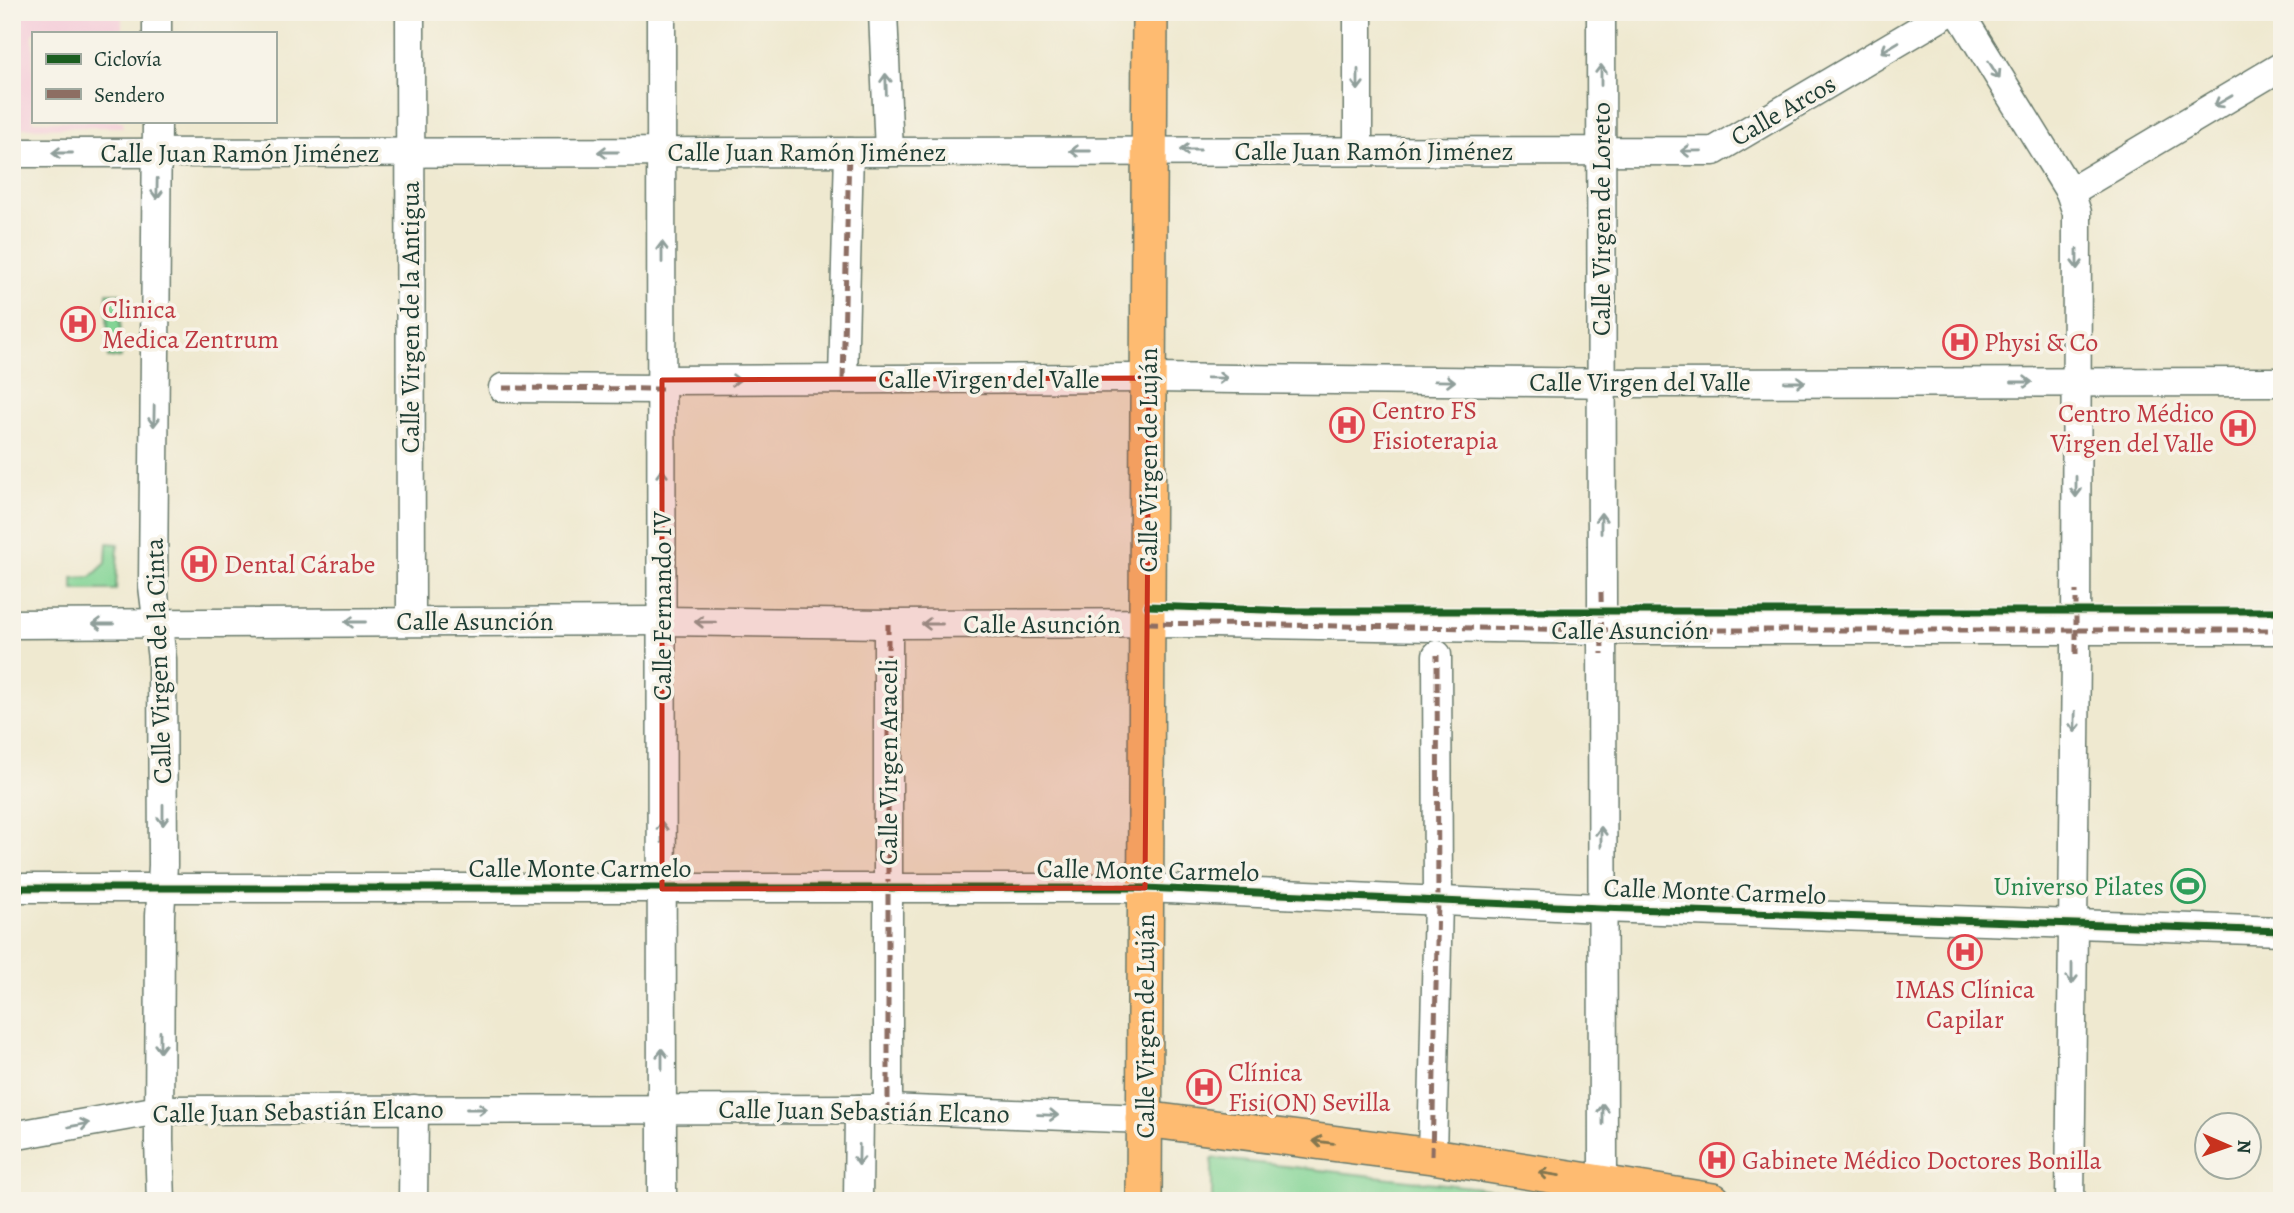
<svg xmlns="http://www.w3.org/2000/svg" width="2294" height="1213" viewBox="0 0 2294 1213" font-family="Alegreya,serif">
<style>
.built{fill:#f5cfda}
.green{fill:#83d495;stroke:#518864;stroke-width:2}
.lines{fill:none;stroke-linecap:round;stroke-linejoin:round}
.minor-casing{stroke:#68796b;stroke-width:31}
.major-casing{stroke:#68796b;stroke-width:38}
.minor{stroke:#fff;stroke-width:28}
.major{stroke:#febb71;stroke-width:35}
.quiet{stroke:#8d6e63;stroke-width:5;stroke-dasharray:10 5;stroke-linecap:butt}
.cycleway-casing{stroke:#f7f3e8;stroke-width:11}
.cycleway{stroke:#1b5e20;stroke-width:7}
.oneway{stroke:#8f9e9a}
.oneway2{stroke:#83764f}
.marked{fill:#c8321e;fill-opacity:0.2;stroke:#c8321e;stroke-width:5;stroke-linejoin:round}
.labels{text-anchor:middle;stroke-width:7;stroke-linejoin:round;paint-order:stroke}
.street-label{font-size:26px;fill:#1f3d34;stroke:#f7f3e8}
.health-label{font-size:26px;fill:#be3a42;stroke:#f7f3e8;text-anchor:start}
.leisure-label{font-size:26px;fill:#27864d;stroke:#f7f3e8;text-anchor:end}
</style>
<rect width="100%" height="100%" fill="#f7f3e8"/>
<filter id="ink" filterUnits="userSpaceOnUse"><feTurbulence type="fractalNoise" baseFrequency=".0143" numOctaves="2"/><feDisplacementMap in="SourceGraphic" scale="14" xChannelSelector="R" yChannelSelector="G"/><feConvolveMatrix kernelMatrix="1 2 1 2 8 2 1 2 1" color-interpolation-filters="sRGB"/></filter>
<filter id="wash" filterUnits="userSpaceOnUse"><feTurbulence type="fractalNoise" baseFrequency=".00686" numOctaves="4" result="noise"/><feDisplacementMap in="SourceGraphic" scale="28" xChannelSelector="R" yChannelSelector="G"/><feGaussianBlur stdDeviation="1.57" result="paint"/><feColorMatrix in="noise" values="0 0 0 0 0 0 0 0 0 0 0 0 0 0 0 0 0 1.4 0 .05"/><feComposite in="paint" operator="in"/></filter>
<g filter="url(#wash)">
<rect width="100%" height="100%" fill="#efe9d0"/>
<polygon class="built" points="12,12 122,12 122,33 33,33 33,121 123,121 123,127 12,128"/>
<g class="green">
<polygon points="107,293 120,293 121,358 108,358"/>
<polygon points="107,543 118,544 116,590 73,590 73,578 91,577 106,563"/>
<polygon points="1212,1158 1480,1188 1520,1195 1527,1201 1212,1201"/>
</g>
</g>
<g filter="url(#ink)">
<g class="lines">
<g class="minor-casing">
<g id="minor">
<polyline points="157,12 157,33"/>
<polyline points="410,12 411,621"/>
<polyline points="661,12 662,1201"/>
<polyline points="883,12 889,152"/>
<polyline points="1358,12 1358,151"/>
<polyline points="1959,12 2070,192 2077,213 2076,654 2070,1201"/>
<polyline points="157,121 153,586 162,659 163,865 160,915 159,1141 161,1201"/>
<polyline points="12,153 1714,151 1949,12"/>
<polyline points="2070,192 2282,66"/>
<polyline points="843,379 849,152"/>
<polyline points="662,380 1149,378 1625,383 2282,382"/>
<polyline points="503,388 662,389"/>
<polyline points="12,624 662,621 888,624 1212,623 1602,630 2282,630"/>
<polyline points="888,624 888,1109"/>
<polyline points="12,888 1145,888 1601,908 2282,931"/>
<polyline points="12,1136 159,1110 888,1109 1144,1119"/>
<polyline points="1432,1156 1438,901 1437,655"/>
<polyline points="413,1201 414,1109"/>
<polyline points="858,1201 859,1109"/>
<polyline points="1596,1201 1603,1182 1601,12"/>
</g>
</g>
<g class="major-casing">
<g id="major">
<polyline points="1144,1119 1432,1156 1713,1201"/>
<polyline points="1144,1201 1150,12"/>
</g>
</g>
<use href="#minor" class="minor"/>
<use href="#major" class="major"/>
<g class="quiet">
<polyline points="843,379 849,152"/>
<polyline points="503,388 662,389"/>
<polyline points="1601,592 1602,654"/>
<polyline points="1148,623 1602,630 2282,630"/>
<polyline points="888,624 888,1109"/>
<polyline points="2076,654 2076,591"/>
<polyline points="1432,1156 1438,901 1437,655"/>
</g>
<g class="cycleway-casing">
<g id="cycleway">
<polyline points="1148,606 1293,611 2282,611"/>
<polyline points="12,888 1145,888 1601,908 2282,931"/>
</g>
</g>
<use href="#cycleway" class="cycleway"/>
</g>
<defs><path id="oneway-shaft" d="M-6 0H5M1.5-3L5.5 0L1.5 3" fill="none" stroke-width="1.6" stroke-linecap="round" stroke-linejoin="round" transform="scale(1.75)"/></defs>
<g class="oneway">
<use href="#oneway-shaft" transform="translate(1890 47) rotate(149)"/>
<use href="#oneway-shaft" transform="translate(1994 70) rotate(58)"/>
<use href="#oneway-shaft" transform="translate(1601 75) rotate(-90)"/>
<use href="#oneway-shaft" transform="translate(1358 80) rotate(90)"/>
<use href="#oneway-shaft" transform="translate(886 84) rotate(-92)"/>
<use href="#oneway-shaft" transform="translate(2223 101) rotate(150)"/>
<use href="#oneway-shaft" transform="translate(1190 150) rotate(-180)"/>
<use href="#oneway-shaft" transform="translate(1080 151) rotate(180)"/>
<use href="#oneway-shaft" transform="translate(1691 151) rotate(179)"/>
<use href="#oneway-shaft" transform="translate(608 152) rotate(180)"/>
<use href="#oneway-shaft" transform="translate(62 153) rotate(180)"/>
<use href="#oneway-shaft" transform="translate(157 189) rotate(91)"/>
<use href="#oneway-shaft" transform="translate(662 252) rotate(-90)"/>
<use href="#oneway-shaft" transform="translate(2077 259) rotate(90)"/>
<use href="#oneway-shaft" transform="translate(1217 378) rotate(1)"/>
<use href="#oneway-shaft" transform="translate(730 380)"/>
<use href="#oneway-shaft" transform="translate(1445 381) rotate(1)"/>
<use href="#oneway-shaft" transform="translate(1795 382)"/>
<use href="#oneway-shaft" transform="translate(2022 382)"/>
<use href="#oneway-shaft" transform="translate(154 416) rotate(91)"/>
<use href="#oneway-shaft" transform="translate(662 479) rotate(-90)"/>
<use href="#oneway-shaft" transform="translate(2076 487) rotate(90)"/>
<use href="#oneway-shaft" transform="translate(1601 523) rotate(-90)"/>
<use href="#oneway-shaft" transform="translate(355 622) rotate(180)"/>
<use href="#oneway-shaft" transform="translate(705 622) rotate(-179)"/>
<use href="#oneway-shaft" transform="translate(103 624) rotate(180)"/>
<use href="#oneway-shaft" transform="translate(932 624) rotate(180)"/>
<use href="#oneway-shaft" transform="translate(2075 722) rotate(91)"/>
<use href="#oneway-shaft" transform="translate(163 815) rotate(90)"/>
<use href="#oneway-shaft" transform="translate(662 832) rotate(-90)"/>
<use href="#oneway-shaft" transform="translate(1601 837) rotate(-90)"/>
<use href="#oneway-shaft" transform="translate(2072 974) rotate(90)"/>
<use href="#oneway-shaft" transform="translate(160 1042) rotate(90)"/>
<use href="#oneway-shaft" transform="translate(662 1059) rotate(-90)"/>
<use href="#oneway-shaft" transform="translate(477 1109)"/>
<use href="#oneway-shaft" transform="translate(1603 1114) rotate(-90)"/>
<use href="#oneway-shaft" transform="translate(1048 1115) rotate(2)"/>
<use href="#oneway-shaft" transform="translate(79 1125) rotate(-10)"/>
<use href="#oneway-shaft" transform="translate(859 1155) rotate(91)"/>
</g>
<g class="oneway2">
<use href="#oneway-shaft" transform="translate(1323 1142) rotate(-173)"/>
<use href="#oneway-shaft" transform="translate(1549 1174) rotate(-171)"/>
</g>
</g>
<path class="marked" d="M1149,378l-4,510 -483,1v-509z"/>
<defs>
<g id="hospital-ring" transform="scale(1.75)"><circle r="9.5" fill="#f7f3e8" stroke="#e0444e" stroke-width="1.5"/><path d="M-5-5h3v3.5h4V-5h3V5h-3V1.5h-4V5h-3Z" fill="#e0444e"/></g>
<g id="stadium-ring" transform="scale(1.75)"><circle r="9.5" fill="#f7f3e8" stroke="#2e9e5b" stroke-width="1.5"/><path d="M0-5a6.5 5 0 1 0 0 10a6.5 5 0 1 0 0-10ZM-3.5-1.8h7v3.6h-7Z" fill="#2e9e5b"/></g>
</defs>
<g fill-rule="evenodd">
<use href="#hospital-ring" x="78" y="324"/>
<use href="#hospital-ring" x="1960" y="342"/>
<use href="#hospital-ring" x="1347" y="425"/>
<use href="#hospital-ring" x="2238" y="428"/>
<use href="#hospital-ring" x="199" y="564"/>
<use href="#stadium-ring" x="2188" y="886"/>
<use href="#hospital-ring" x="1965" y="952"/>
<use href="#hospital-ring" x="1204" y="1087"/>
<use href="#hospital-ring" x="1717" y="1160"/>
</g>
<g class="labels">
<g class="street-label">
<text transform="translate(1783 110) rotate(-30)" y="9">Calle Arcos</text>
<text x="1374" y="160">Calle Juan Ramón Jiménez</text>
<text x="807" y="161">Calle Juan Ramón Jiménez</text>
<text x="240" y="162">Calle Juan Ramón Jiménez</text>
<text transform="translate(1601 219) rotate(-90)" y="9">Calle Virgen de Loreto</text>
<text transform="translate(410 317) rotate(-90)" y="9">Calle Virgen de la Antigua</text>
<text x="989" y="388">Calle Virgen del Valle</text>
<text x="1640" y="391">Calle Virgen del Valle</text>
<text transform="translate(1148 460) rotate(-90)" y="9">Calle Virgen de Luján</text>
<text transform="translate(662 606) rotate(-90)" y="9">Calle Fernando IV</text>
<text x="475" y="630">Calle Asunción</text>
<text x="1042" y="633">Calle Asunción</text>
<text x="1630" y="639">Calle Asunción</text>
<text transform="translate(158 661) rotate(-92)" y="9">Calle Virgen de la Cinta</text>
<text transform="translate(888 762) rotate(-90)" y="9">Calle Virgen Araceli</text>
<text x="580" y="877">Calle Monte Carmelo</text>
<text transform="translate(1148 870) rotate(1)" y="9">Calle Monte Carmelo</text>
<text transform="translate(1715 891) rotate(2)" y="9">Calle Monte Carmelo</text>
<text transform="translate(1145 1026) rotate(-90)" y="9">Calle Virgen de Luján</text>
<text transform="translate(298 1111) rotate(-1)" y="9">Calle Juan Sebastián Elcano</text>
<text transform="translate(864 1111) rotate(1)" y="9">Calle Juan Sebastián Elcano</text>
</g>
<g class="health-label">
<text x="102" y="318">Clinica<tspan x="102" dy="30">Medica Zentrum</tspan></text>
<text x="1984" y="351">Physi &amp; Co</text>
<text x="1372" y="419">Centro FS<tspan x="1372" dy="30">Fisioterapia</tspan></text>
<text x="2214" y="422" text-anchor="end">Centro Médico<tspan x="2214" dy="30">Virgen del Valle</tspan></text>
<text x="224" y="573">Dental Cárabe</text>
<text x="1965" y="998" text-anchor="middle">IMAS Clínica<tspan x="1965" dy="30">Capilar</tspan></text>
<text x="1228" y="1081">Clínica<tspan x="1228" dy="30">Fisi(ON) Sevilla</tspan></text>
<text x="1742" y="1169">Gabinete Médico Doctores Bonilla</text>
</g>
<g class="leisure-label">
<text x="2164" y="895">Universo Pilates</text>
</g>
</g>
<rect width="2294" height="1213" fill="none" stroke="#f7f3e8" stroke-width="42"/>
<rect x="32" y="32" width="245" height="91" fill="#f7f3e8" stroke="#a1aaa0" stroke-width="2"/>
<rect x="46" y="54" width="35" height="10" fill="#1b5e20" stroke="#a1aaa0" stroke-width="2"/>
<text x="94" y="66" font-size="21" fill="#1f3d34">Ciclovía</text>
<rect x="46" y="89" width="35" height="10" fill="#8d6e63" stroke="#a1aaa0" stroke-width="2"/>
<text x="94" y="102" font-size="21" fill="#1f3d34">Sendero</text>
<g transform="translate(2228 1146) rotate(92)"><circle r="33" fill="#f7f3e8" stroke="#a1aaa0" stroke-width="2"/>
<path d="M0-5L12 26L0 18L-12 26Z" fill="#c8321e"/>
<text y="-10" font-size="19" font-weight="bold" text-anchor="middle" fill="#1f3d34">N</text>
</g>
</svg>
